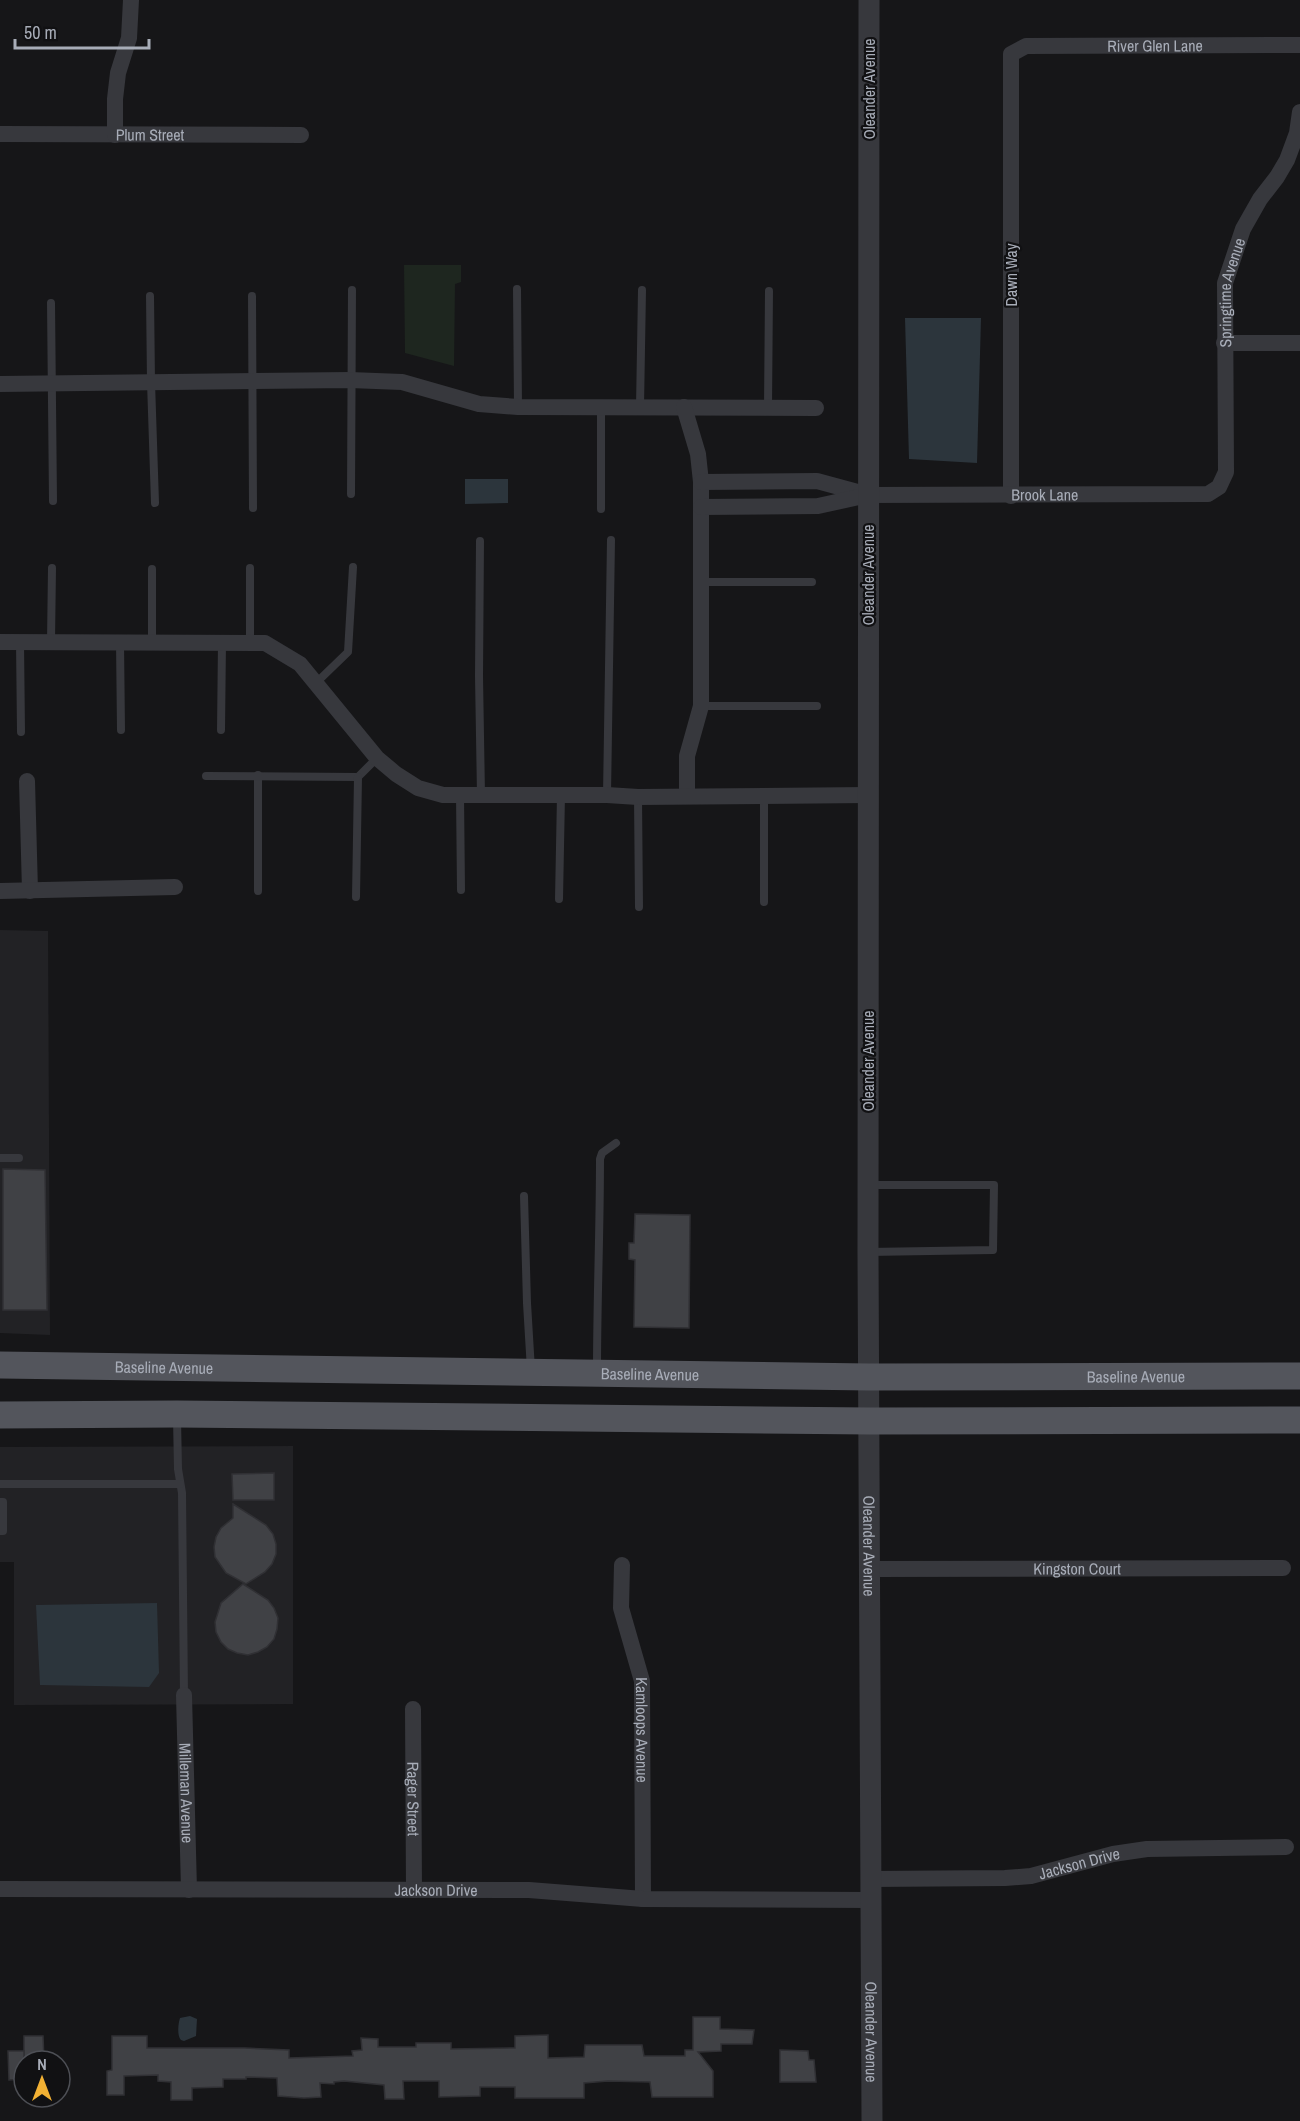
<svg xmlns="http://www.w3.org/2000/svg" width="1300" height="2121" viewBox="0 0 1300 2121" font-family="'Archivo Narrow',sans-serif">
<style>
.built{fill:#222225}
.green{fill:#1e261f}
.water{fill:#2c353c}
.building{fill:#404145;stroke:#303034;stroke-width:1.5}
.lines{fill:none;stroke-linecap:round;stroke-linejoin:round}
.service{stroke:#37383d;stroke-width:8}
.minor{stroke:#37383d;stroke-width:16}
.tertiary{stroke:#37383d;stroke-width:21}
.primary{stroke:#53555c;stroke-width:27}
.labels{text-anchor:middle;stroke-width:4.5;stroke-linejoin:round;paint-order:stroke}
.street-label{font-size:16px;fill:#a8adb8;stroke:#111113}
</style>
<rect width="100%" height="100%" fill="#161618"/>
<g class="built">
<polygon points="0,930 48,931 50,1335 0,1333"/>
<polygon points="293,1446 293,1704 14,1705 14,1562 0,1562 0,1447"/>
</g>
<polygon class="green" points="404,265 461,265 461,282 455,284 454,366 405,353"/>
<g class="water">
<polygon points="905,318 981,318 977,463 909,459"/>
<polygon points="465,479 508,479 508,503 465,504"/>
<polygon points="157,1603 159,1673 149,1687 40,1685 36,1605"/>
<path d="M190,2016l7,3 -1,17 -12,5 -3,-1c-4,-4 -3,-16 -1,-22z"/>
</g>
<g class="building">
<polygon points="3,1169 45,1170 47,1310 3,1310"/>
<polygon points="635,1214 690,1215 689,1328 634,1327 635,1260 629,1259 629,1243 634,1243"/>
<polygon points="274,1473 274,1500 233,1500 232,1474"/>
<polygon points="233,1504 266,1525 273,1534 276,1544 276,1554 272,1564 265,1572 246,1584 226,1573 215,1557 214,1547 216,1537 221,1528 233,1518"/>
<polygon points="243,1584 268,1600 274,1608 278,1618 277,1629 274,1639 267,1647 258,1652 248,1655 237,1653 228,1649 221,1642 216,1632 215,1622 221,1603"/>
<polygon points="693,2017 720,2017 720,2029 754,2030 752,2044 721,2044 721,2051 698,2052 713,2071 713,2097 652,2097 650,2082 608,2081 584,2083 584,2098 515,2098 515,2087 480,2087 480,2096 439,2097 439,2081 403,2081 404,2099 385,2099 384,2085 344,2081 334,2082 334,2084 320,2083 321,2097 304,2098 278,2096 277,2078 246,2077 246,2079 223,2079 223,2087 192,2088 192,2100 171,2100 171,2082 158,2081 158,2075 124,2076 124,2095 107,2095 107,2071 112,2070 112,2036 147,2036 147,2048 245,2048 289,2050 289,2058 353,2056 352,2051 362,2050 361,2038 378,2039 378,2047 416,2047 416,2043 451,2043 451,2049 515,2048 515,2036 548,2035 548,2058 584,2057 585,2045 642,2045 644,2056 685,2056 685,2050 693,2050"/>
<polygon points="24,2036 43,2036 44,2061 24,2061"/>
<polygon points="780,2050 808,2051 809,2060 814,2060 816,2082 780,2082"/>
<polygon points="8,2051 24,2051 24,2079 9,2080"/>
</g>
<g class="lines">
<g class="service">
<polyline points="517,289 518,407"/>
<polyline points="150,296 151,382 155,503"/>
<polyline points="252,296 253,508"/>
<polyline points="51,303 53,501"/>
<polyline points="601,407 601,509"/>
<polyline points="640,407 642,290"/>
<polyline points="768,407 769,291"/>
<polyline points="351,494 352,290"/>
<polyline points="480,541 479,676 481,795"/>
<polyline points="250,568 250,643"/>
<polyline points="701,582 812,582"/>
<polyline points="51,641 52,568"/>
<polyline points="20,642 21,732"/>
<polyline points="120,642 121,730"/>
<polyline points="152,643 152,569"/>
<polyline points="317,682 348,652 353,567"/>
<polyline points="701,706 817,706"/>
<polyline points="221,730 222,642"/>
<polyline points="258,775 258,891"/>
<polyline points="206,776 358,777 377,758"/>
<polyline points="460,795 461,890"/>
<polyline points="607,795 611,540"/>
<polyline points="764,795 764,902"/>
<polyline points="638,797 639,907"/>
<polyline points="356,897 358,777"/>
<polyline points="559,899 561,795"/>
<polyline points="0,1158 19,1158"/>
<polyline points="524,1196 527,1303 531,1370"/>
<polyline points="868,1252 993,1250 994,1185 870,1185"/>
<path d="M597,1371c0,-71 3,-141 3,-212l2,-6 14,-10"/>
<polyline points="177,1418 178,1469 182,1493 184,1695"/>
<polyline points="0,1484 180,1484"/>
<polyline points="0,1502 3,1502 3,1531 0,1531"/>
</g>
<g class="minor">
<path id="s1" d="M0,134l301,1"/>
<polyline points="115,135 115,99 118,73 129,38 131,0"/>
<polyline points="1224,343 1300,343"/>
<polyline points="0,384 350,380 402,382 479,404 518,407 816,408"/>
<polyline points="684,407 698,454 701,482 701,706 687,756 687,796"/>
<polyline points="701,482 817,481 865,494"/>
<path id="s2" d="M1011,496v-442l15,-8 274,-1"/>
<path id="s3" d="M701,507l117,-1 50,-11 340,-1 11,-7 7,-15 -1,-189 18,-54 17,-30 17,-22 10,-17 10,-27 3,-21"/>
<polyline points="0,642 265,643 300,664 377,758 396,774 418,788 443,795 607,795 638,797 868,795"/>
<polyline points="27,781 30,891"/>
<polyline points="0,891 175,887"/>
<path id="s4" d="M622,1565l-1,43 21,73 1,218"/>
<path id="s5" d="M870,1569l413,-1"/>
<path id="s6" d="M184,1695l5,195"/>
<path id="s7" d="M413,1709l1,181"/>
<path id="s8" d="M871,1879l134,-1 26,-2 82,-22 34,-5 139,-2"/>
<path id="s9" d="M0,1889l529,1 114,9 228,1"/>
</g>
<path class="tertiary" id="s10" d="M869,0l-1,1252 4,869"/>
<g class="primary">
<path id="s11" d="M0,1365l869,12 431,-1"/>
<polyline points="0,1415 177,1414 870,1421 1300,1420"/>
</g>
</g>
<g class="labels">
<g class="street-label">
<text dy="6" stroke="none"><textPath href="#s2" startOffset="588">River Glen Lane</textPath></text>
<text transform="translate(869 89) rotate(-90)" y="6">Oleander Avenue</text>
<text dy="6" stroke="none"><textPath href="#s1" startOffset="150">Plum Street</textPath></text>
<text transform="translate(1011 275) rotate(-90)" y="6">Dawn Way</text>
<text dy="6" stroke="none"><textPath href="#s3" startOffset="718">Springtime Avenue</textPath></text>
<text dy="6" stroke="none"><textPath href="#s3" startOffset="345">Brook Lane</textPath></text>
<text transform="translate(868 575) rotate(-90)" y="6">Oleander Avenue</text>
<text transform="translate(868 1061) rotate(-90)" y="6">Oleander Avenue</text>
<text dy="6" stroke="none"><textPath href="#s11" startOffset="164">Baseline Avenue</textPath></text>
<text dy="6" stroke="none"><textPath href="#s11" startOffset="650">Baseline Avenue</textPath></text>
<text dy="6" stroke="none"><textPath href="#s11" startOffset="1136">Baseline Avenue</textPath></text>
<text dy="6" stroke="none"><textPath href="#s10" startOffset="1546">Oleander Avenue</textPath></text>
<text dy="6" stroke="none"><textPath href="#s5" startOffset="207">Kingston Court</textPath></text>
<text dy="6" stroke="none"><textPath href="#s4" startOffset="168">Kamloops Avenue</textPath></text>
<text dy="6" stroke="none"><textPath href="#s6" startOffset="98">Milleman Avenue</textPath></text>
<text dy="6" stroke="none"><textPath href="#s7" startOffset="90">Rager Street</textPath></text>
<text dy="6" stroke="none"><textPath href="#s8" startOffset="210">Jackson Drive</textPath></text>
<text dy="6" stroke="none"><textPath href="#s9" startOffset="436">Jackson Drive</textPath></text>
<text dy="6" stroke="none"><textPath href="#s10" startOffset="2032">Oleander Avenue</textPath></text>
</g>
</g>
<g transform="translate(42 2079)"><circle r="28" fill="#111113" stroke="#4d4f55" stroke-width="1.5"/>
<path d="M0-4.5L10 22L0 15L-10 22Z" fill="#f2b134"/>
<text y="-9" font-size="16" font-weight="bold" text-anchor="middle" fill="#a8adb8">N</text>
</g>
<path d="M15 39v9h134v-9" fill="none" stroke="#a8adb8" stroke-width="3"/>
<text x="24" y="39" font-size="18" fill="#a8adb8" stroke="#111113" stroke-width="4.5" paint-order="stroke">50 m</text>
</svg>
